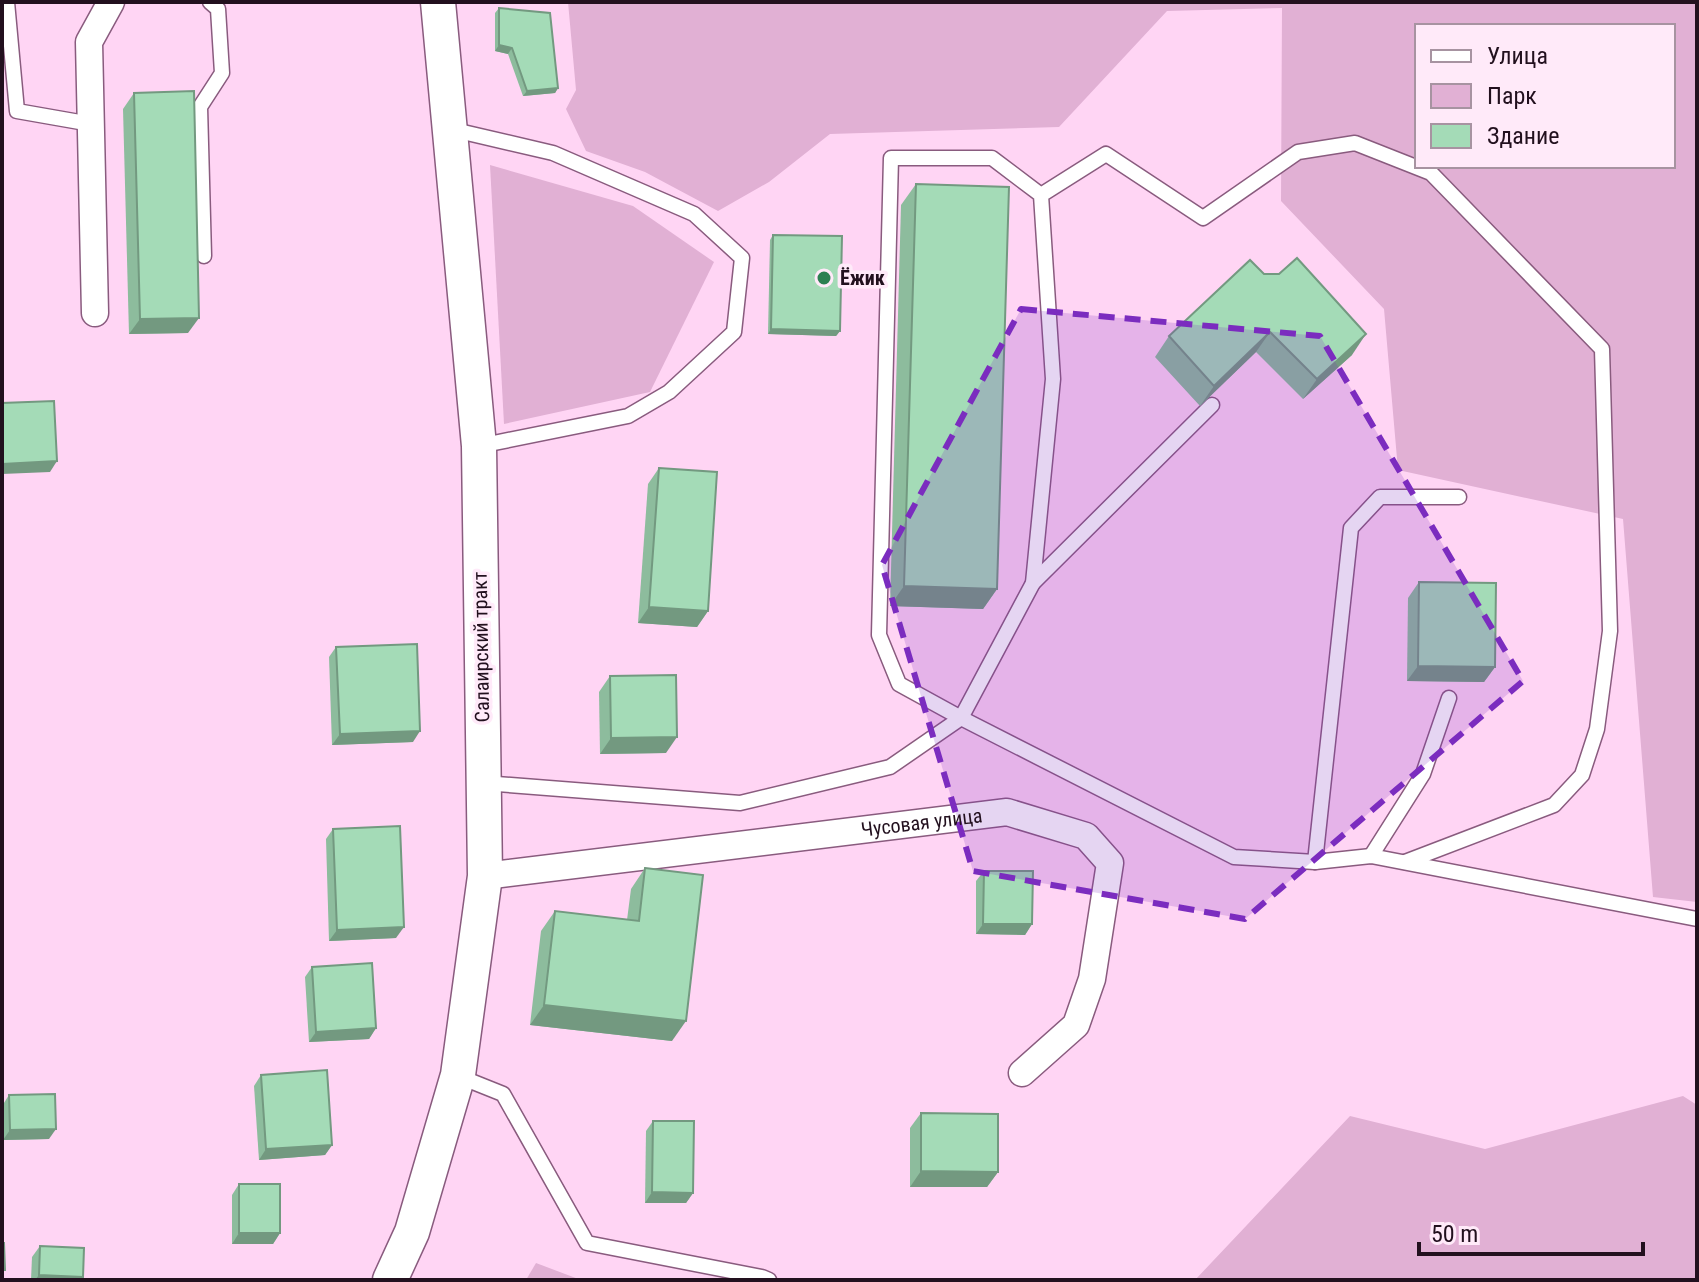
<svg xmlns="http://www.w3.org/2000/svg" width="1699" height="1282" viewBox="0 0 1699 1282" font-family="'Roboto Condensed',sans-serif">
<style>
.green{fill:#e1b0d4;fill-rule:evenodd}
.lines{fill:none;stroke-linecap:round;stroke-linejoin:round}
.service-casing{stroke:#895b7e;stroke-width:17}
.minor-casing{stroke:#895b7e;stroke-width:29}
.tertiary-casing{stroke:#895b7e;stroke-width:37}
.service{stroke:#fff;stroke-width:14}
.minor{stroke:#fff;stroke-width:26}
.tertiary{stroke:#fff;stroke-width:34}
.wall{fill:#8dbc9d}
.shaded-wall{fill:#739980}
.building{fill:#a4dbb7;stroke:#739980;stroke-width:2}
.marked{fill:#7b2cbf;fill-opacity:0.2;stroke:#7b2cbf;stroke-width:6;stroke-dasharray:16 10;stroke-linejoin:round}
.poi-dot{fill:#2c8052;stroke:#ffeaf9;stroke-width:3}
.labels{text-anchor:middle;stroke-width:7;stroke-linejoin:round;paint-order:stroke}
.poi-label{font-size:20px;font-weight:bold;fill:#22101e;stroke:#ffeaf9;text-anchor:start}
.street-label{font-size:20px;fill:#22101e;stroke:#ffeaf9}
</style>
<rect width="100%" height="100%" fill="#ffd5f4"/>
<g class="green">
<path d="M568,2h1129v900l-44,-5 -30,-378 -225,-49 -14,-161 -103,-108 1,-193 -115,3 -108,116 -229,7 -61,48 -51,29 -73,-39 -59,-21 -20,-42 10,-19zM1417,26h256v140h-256z"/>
<polygon points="490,165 633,206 714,262 650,392 504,424"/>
<polygon points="1683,1096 1697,1105 1697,1280 1195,1280 1350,1116 1485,1149"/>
<polygon points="536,1263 581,1280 526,1280"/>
</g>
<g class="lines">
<g class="service-casing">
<g id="service">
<polyline points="7,2 17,111 91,124"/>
<polyline points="450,129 553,153 694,214 742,258 734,332 669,392 628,416 479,446"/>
<polyline points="1041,195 992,158 891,158 879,635 899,684 961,718 1033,583 1053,379 1041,195 1106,154 1203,218 1298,152 1355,143 1431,173 1602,349 1610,631 1597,729 1582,775 1554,805 1405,862"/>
<polyline points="204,256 200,107 222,73 218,9 210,2"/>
<polyline points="1033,583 1212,405"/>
<polyline points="484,783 740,803 890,767 961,718 1234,857 1315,862 1371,856 1697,919"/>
<polyline points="1371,856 1423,774 1449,698"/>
<polyline points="1315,862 1351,528 1380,497 1459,497"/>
<polyline points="458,1076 503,1094 587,1243 762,1277 769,1280"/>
</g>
</g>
<g class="minor-casing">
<g id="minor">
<polyline points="95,313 89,42 111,2"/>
<path id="s1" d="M485,876l522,-64 79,24 24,27 -18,116 -16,46 -54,48"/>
</g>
</g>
<g class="tertiary-casing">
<polyline id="tertiary" points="390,1280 412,1232 458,1075 485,876 479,446 438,2"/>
</g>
<use href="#service" class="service"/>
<use href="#minor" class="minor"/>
<use href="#tertiary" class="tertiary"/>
</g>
<g class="wall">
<polygon points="499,8 558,88 555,93 523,96 508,54 495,51 495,13"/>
<polygon points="134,93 188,333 129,334 123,109"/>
<polygon points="916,184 997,589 983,609 890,606 901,205"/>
<polygon points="773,235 840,331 836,336 768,334 770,240"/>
<polygon points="1264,274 1352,355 1303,399 1256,352 1200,406 1155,357 1169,336"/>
<polygon points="659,468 708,611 697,627 638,623 648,484"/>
<polygon points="1419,582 1495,667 1484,682 1407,681 1408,598"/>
<polygon points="336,647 413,742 332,745 329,657"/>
<polygon points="610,676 666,753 600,754 599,692"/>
<polygon points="333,829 396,938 329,941 326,839"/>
<polygon points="645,868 672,1041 530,1025 541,931 555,911 627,920 631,889"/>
<polygon points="984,871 1032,924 1025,935 976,934 976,881"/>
<polygon points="312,967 376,1028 369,1039 309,1042 305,977"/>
<polygon points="261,1075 332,1145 325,1155 259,1160 254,1086"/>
<polygon points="9,1095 49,1139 3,1140 2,1106"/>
<polygon points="921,1113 998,1172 987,1187 910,1187 910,1128"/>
<polygon points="653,1121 693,1193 686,1203 645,1203 646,1131"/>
<polygon points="239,1184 280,1233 273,1244 232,1244 232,1195"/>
<polygon points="40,1246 81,1280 31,1280 32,1257"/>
</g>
<g class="shaded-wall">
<polygon points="499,45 512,48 508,54 495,51"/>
<polygon points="558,88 555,93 523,96 527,91"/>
<polygon points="199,318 188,333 129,334 140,319"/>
<polygon points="771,329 840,331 836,336 768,334"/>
<polygon points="1270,332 1256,352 1200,406 1214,386"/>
<polygon points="1366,334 1352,355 1303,399 1317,379"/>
<polygon points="57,461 50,472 2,474 2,464"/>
<polygon points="904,586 997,589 983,609 890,606"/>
<polygon points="649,607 708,611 697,627 638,623"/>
<polygon points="1418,666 1495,667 1484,682 1407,681"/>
<polygon points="420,731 413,742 332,745 340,734"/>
<polygon points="677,737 666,753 600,754 611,738"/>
<polygon points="983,924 1032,924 1025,935 976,934"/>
<polygon points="404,927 396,938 329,941 337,930"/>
<polygon points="544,1005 686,1021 672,1041 530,1025"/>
<polygon points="376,1028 369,1039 309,1042 316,1032"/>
<polygon points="56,1129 49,1139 3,1140 10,1130"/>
<polygon points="332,1145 325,1155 259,1160 266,1149"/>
<polygon points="921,1171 998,1172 987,1187 910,1187"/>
<polygon points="652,1192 693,1193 686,1203 645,1203"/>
<polygon points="239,1233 280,1233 273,1244 232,1244"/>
<polygon points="39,1275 83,1277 81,1280 35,1280"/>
</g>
<g class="building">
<polygon points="499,8 550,13 558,88 527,91 512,48 499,45"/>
<polygon points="194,91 199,318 140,319 134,93"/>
<polygon points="916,184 1009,187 997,589 904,586"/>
<polygon points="773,235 842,236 840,331 771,329"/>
<polygon points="1297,258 1366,334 1317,379 1270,332 1214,386 1169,336 1250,260 1264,274 1279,274"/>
<polygon points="54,401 57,461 2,464 2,403"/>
<polygon points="659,468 717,472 708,611 649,607"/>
<polygon points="1419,582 1496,583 1495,667 1418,666"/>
<polygon points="417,644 420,731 340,734 336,647"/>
<polygon points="676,675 677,737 611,738 610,676"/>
<polygon points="400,826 404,927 337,930 333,829"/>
<polygon points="645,868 703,875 686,1021 544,1005 555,911 639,921"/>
<polygon points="984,871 1033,871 1032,924 983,924"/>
<polygon points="372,963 376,1028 316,1032 312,967"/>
<polygon points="327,1070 332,1145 266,1149 261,1075"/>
<polygon points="55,1094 56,1129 10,1130 9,1095"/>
<polygon points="921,1113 998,1114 998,1172 921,1171"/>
<polygon points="653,1121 694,1121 693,1193 652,1192"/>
<rect x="239" y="1184" width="41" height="49"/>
<polygon points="2,1243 4,1243 5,1270 2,1270"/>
<polygon points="40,1246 84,1248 83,1277 39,1275"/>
</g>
<path class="marked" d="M1021,309l299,27 203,345 -278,238 -272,-48 -91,-306z"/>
<circle class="poi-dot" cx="824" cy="278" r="8"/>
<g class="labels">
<g class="poi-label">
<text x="840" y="285">Ёжик</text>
</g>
<g class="street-label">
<text transform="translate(481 647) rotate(-91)" y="7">Салаирский тракт</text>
<text dy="7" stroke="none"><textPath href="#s1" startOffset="440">Чусовая улица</textPath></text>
</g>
</g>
<rect width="1699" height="1282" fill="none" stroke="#22101e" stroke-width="8"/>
<rect x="1415" y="24" width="260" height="144" fill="#ffeaf9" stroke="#a793a1" stroke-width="2"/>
<rect x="1431" y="50" width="40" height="12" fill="#ffffff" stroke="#a793a1" stroke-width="2"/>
<text x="1487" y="64" font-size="24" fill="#22101e">Улица</text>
<rect x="1431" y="84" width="40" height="24" fill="#e1b0d4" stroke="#a793a1" stroke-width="2"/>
<text x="1487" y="104" font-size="24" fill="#22101e">Парк</text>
<rect x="1431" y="124" width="40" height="24" fill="#a4dbb7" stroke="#a793a1" stroke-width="2"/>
<text x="1487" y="144" font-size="24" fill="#22101e">Здание</text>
<path d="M1419 1242v12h224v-12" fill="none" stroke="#22101e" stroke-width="4"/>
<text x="1431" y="1242" font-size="24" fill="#22101e" stroke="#ffeaf9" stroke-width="6" paint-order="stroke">50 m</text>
</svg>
